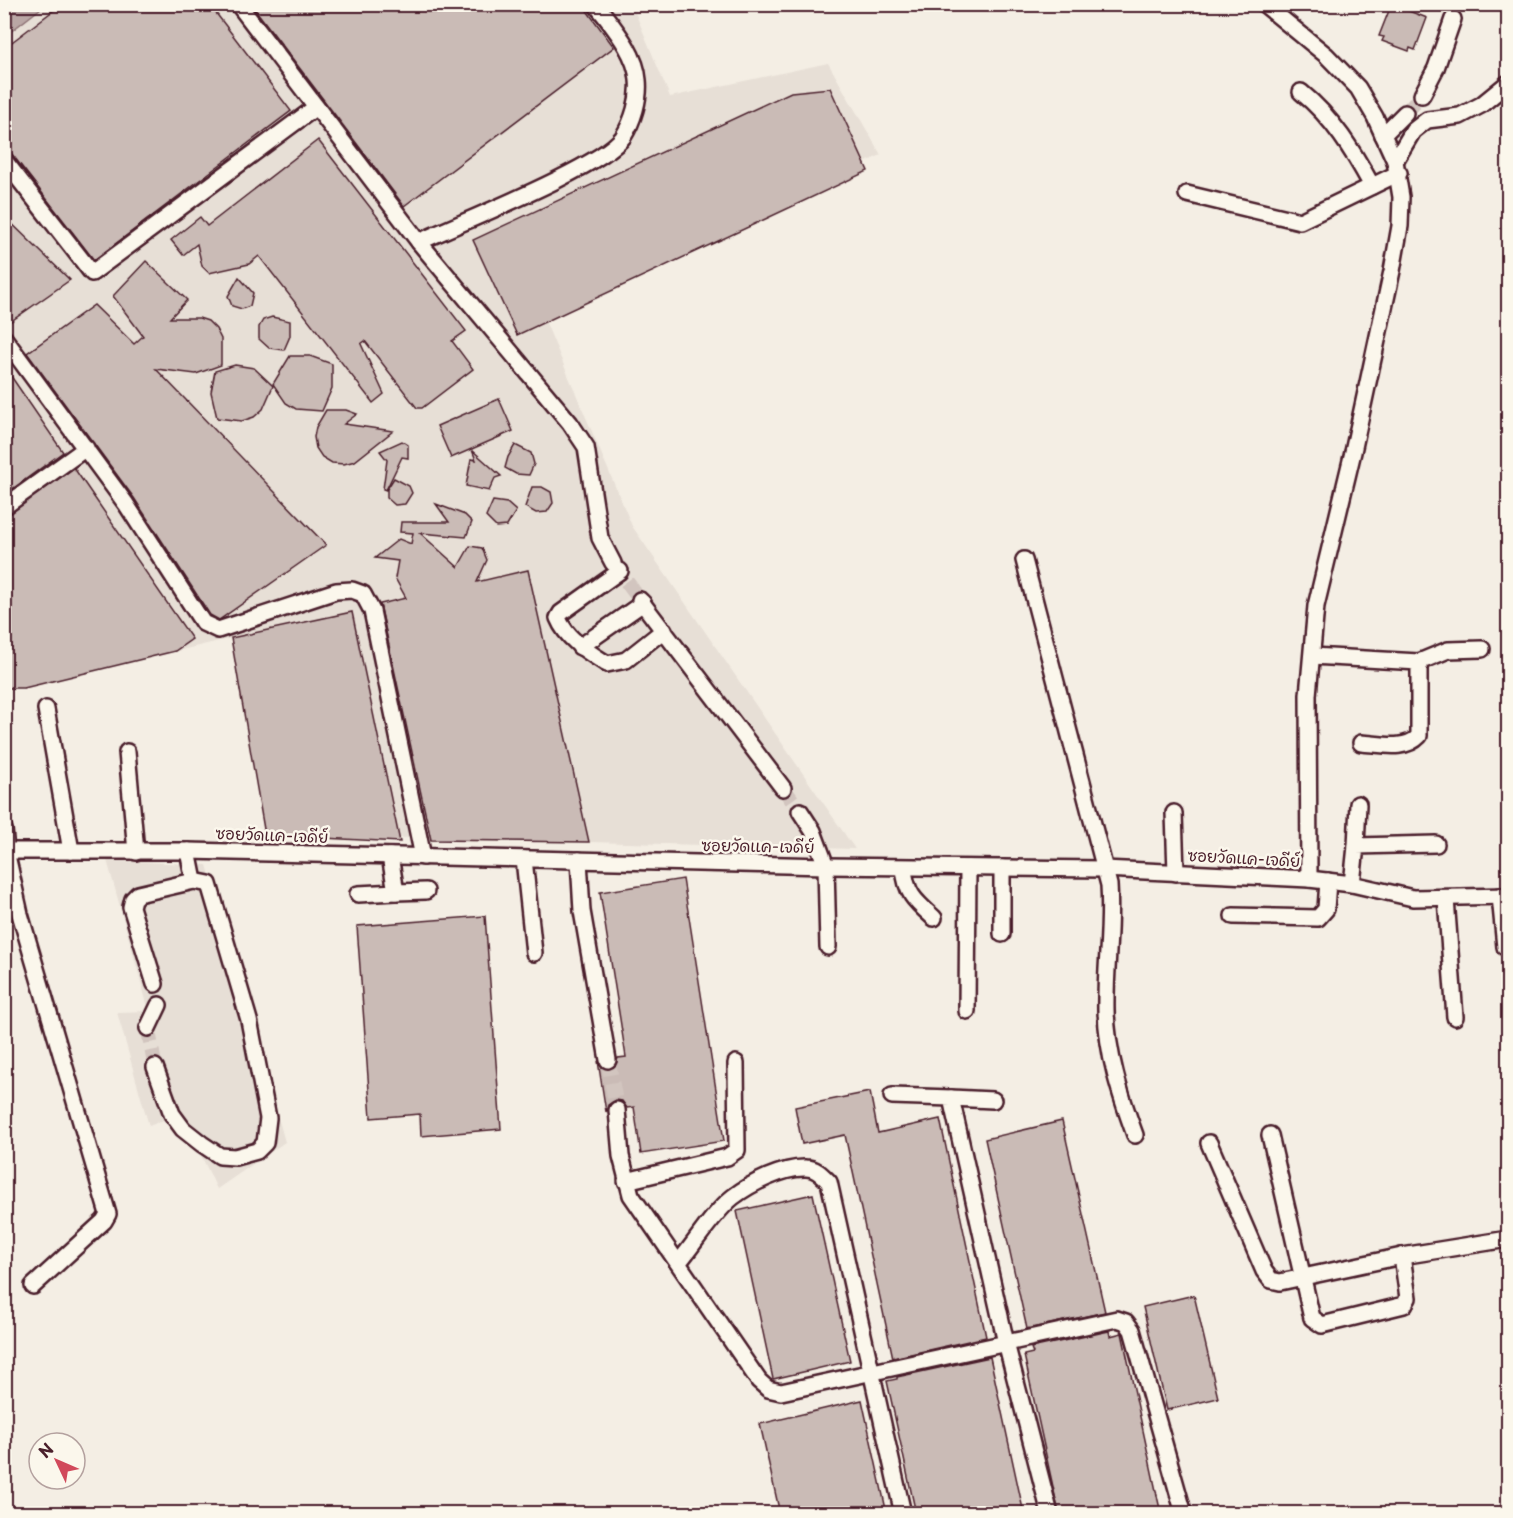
<svg xmlns="http://www.w3.org/2000/svg" width="1513" height="1518" viewBox="0 0 1513 1518" font-family="'Playpen Sans','Playpen Sans Thai',sans-serif">
<style>
.built{fill:#e7dfd6}
.water{fill:#baa7a5;stroke:#8d7174;stroke-width:1.5}
.building{fill:#cabbb6;stroke:#4a1f2b;stroke-width:1.5}
.lines{fill:none;stroke-linecap:round;stroke-linejoin:round}
.minor-tunnel{stroke:#d2c5bf;stroke-width:15;stroke-dasharray:15 8;stroke-linecap:butt}
.minor-casing{stroke:#4a1f2b;stroke-width:20}
.minor{stroke:#fbf7ec;stroke-width:15}
.labels{text-anchor:middle;stroke-width:5;stroke-linejoin:round;paint-order:stroke}
.street-label{font-size:16px;fill:#4a1f2b;stroke:#fbf7ec}
</style>
<rect width="100%" height="100%" fill="#f4eee4"/>
<filter id="ink" filterUnits="userSpaceOnUse"><feTurbulence type="fractalNoise" baseFrequency=".0167" numOctaves="2"/><feDisplacementMap in="SourceGraphic" scale="12" xChannelSelector="R" yChannelSelector="G"/><feConvolveMatrix kernelMatrix="1 2 1 2 8 2 1 2 1" color-interpolation-filters="sRGB"/></filter>
<g filter="url(#ink)">
<g class="built">
<polygon points="4,5 632,5 670,97 828,63 881,155 543,316 632,526 855,849 437,838 270,837 232,638 42,683 5,684"/>
<polygon points="107,860 207,865 285,1142 217,1189 181,1113 149,1126 117,1012 149,1011"/>
</g>
<polygon class="water" points="5,4 45,4 45,5 5,36"/>
<g class="building">
<polygon points="62,4 209,4 291,111 94,260 12,154 4,150 4,48"/>
<polygon points="251,4 582,4 614,47 404,206"/>
<polygon points="1396,6 1427,18 1415,50 1410,48 1409,51 1382,41 1384,37 1379,36 1390,8 1395,10"/>
<polygon points="830,88 868,171 517,335 473,240 791,92"/>
<polygon points="318,140 466,331 452,341 473,369 422,408 417,408 365,341 361,344 384,394 373,403 259,256 249,264 209,273 202,266 197,244 183,255 171,240 200,217 207,226"/>
<polygon points="4,216 70,280 4,326"/>
<polygon points="146,261 187,300 170,318 199,318 208,321 216,329 221,339 221,365 196,374 156,369 326,545 219,620 210,615 134,498 27,353 94,305 134,344 143,336 113,296"/>
<polygon points="239,277 253,293 250,306 242,309 232,306 228,296"/>
<polygon points="272,317 290,321 290,336 284,350 269,348 259,339 259,327 263,320"/>
<polygon points="290,356 310,356 332,364 332,388 322,411 296,409 286,403 273,384"/>
<polygon points="235,365 254,368 273,386 263,409 254,417 242,421 217,418 211,392 215,371"/>
<polygon points="4,366 63,452 4,495"/>
<polygon points="499,399 513,431 451,458 437,426"/>
<polygon points="326,410 346,410 357,414 344,424 393,431 355,461 344,464 332,463 322,457 316,448 314,437 316,427"/>
<polygon points="402,441 408,445 408,458 402,457 386,490 383,489 387,460 380,451"/>
<polygon points="515,445 531,453 534,464 529,475 516,474 505,468 508,457"/>
<polygon points="472,450 501,476 495,478 489,491 466,486 471,459 476,460"/>
<polygon points="74,468 192,639 175,651 24,688 4,688 4,517"/>
<polygon points="394,478 409,486 412,493 405,504 395,505 387,498 387,489"/>
<polygon points="532,487 542,487 551,492 553,503 547,512 536,513 525,507"/>
<polygon points="493,501 507,503 516,511 507,526 496,527 486,517"/>
<polygon points="436,504 465,515 472,522 466,537 420,533 458,567 470,546 482,548 487,560 477,582 528,570 589,842 431,840 380,604 406,598 395,578 398,561 375,558 399,539 411,544 413,533 400,532 401,522 449,522"/>
<polygon points="352,612 400,842 265,835 231,638"/>
<polygon points="683,879 724,1141 641,1154 634,1107 627,1108 622,1101 616,1100 608,1105 606,1112 598,1061 601,1067 609,1070 615,1067 618,1058 626,1057 600,892"/>
<polygon points="485,916 501,1129 421,1136 420,1114 371,1118 357,926"/>
<polygon points="870,1092 878,1133 940,1119 986,1337 893,1358 845,1135 802,1144 795,1107"/>
<polygon points="1062,1121 1105,1312 1027,1329 985,1139"/>
<polygon points="813,1194 850,1361 773,1379 737,1211"/>
<polygon points="1194,1295 1218,1398 1167,1410 1143,1307"/>
<polygon points="1109,1331 1110,1336 1122,1333 1161,1514 1059,1514 1024,1355 1033,1353 1031,1348"/>
<polygon points="990,1357 1024,1514 916,1514 887,1381 897,1379 897,1377"/>
<polygon points="862,1400 887,1514 780,1514 760,1424"/>
</g>
<g class="lines">
<g class="minor-tunnel">
<polyline points="1405,113 1422,95"/>
<polyline points="613,563 640,600"/>
<polyline points="783,788 800,811"/>
<polyline points="148,1028 155,1067"/>
<polyline points="608,1060 617,1110"/>
</g>
<g class="minor-casing">
<g id="minor">
<polyline points="238,4 419,242 570,423 586,447 600,538 613,563"/>
<polyline points="1264,4 1326,55 1358,88 1375,117 1395,161 1401,197 1400,226 1392,271 1353,452 1316,606 1308,695 1309,879"/>
<path d="M1301,92c32,26 52,59 71,94"/>
<polyline points="1422,95 1436,68 1453,19"/>
<polyline points="1383,135 1405,113"/>
<polyline points="4,160 92,273 316,107"/>
<polyline points="1395,161 1413,131 1427,120 1460,116 1481,105 1508,83"/>
<polyline points="1187,194 1300,221 1399,173"/>
<path d="M419,242c40,-19 183,-75 204,-105 10,-16 17,-38 15,-57 -2,-28 -26,-54 -42,-76"/>
<polyline points="4,338 126,504 203,623 218,630 336,591 352,590 363,594 372,611 423,857"/>
<polyline points="4,507 86,448"/>
<path d="M1024,560l85,325c3,42 -4,83 -3,125 1,44 14,84 29,125"/>
<path d="M620,571l-59,42 -3,5c9,22 30,34 49,46l19,-4 38,-30"/>
<polyline points="640,600 783,788"/>
<polyline points="580,647 643,603"/>
<path d="M1312,656l107,6v74c-14,15 -38,8 -58,7"/>
<polyline points="1419,662 1448,650 1482,649"/>
<polyline points="46,709 71,851"/>
<polyline points="127,752 136,852"/>
<polyline points="800,811 813,831 826,866 828,947"/>
<polyline points="1174,813 1176,873"/>
<polyline points="4,829 6,851 20,914 108,1214 104,1221 33,1286"/>
<polyline points="1356,846 1358,804"/>
<polyline points="4,851 188,851 826,866 1104,869 1309,879 1352,884 1413,898 1508,896"/>
<polyline points="188,851 194,881"/>
<polyline points="524,859 534,953"/>
<polyline points="579,860 582,911 608,1060"/>
<path d="M904,868c2,26 11,33 30,50"/>
<polyline points="1002,868 1002,934"/>
<polyline points="1352,884 1356,846 1436,844"/>
<polyline points="396,892 426,891"/>
<polyline points="358,894 396,892 390,856"/>
<polyline points="1500,896 1505,947"/>
<polyline points="1446,899 1455,1017"/>
<polyline points="1233,916 1318,918 1326,909 1328,881"/>
<polyline points="155,984 131,907 133,899 138,894 194,881 209,884 249,1020 268,1118 265,1143 257,1151 235,1157 220,1156 202,1144 183,1129 172,1114 155,1067"/>
<polyline points="967,1011 968,868"/>
<polyline points="148,1028 159,1005"/>
<polyline points="892,1096 951,1098 1006,1343 1050,1514"/>
<polyline points="951,1098 993,1100"/>
<polyline points="617,1110 621,1156 631,1195 759,1381 768,1389 781,1392 1117,1319 1126,1322 1132,1330 1184,1514"/>
<polyline points="1270,1135 1312,1318 1322,1325 1404,1305 1408,1298 1402,1256"/>
<polyline points="1209,1143 1264,1271 1271,1280 1280,1282 1402,1256 1508,1239"/>
<polyline points="626,1181 727,1157 737,1150 736,1063"/>
<path d="M679,1262c16,-19 35,-50 54,-65 17,-13 50,-30 73,-29 10,0 16,7 23,14l74,332"/>
</g>
</g>
<use href="#minor" class="minor"/>
</g>
</g>
<g class="labels">
<g class="street-label">
<text transform="translate(272 835) rotate(2)" y="6">ซอยวัดแค-เจดีย์</text>
<text transform="translate(758 846) rotate(1)" y="6">ซอยวัดแค-เจดีย์</text>
<text transform="translate(1244 858) rotate(3)" y="6">ซอยวัดแค-เจดีย์</text>
</g>
</g>
<rect width="1513" height="1518" fill="none" stroke="#fbf7ec" stroke-width="24"/>
<rect x="12" y="12" width="1489" height="1494" fill="none" stroke="#4a1f2b" stroke-width="2" filter="url(#ink)"/>
<g transform="translate(57 1461) rotate(314)"><circle r="28" fill="#fbf7ec" stroke="#b4a19f" stroke-width="1.5"/>
<path d="M0-4.5L10 22L0 15L-10 22Z" fill="#d1495b"/>
<text y="-9" font-size="16" font-weight="bold" text-anchor="middle" fill="#4a1f2b">N</text>
</g>
</svg>
